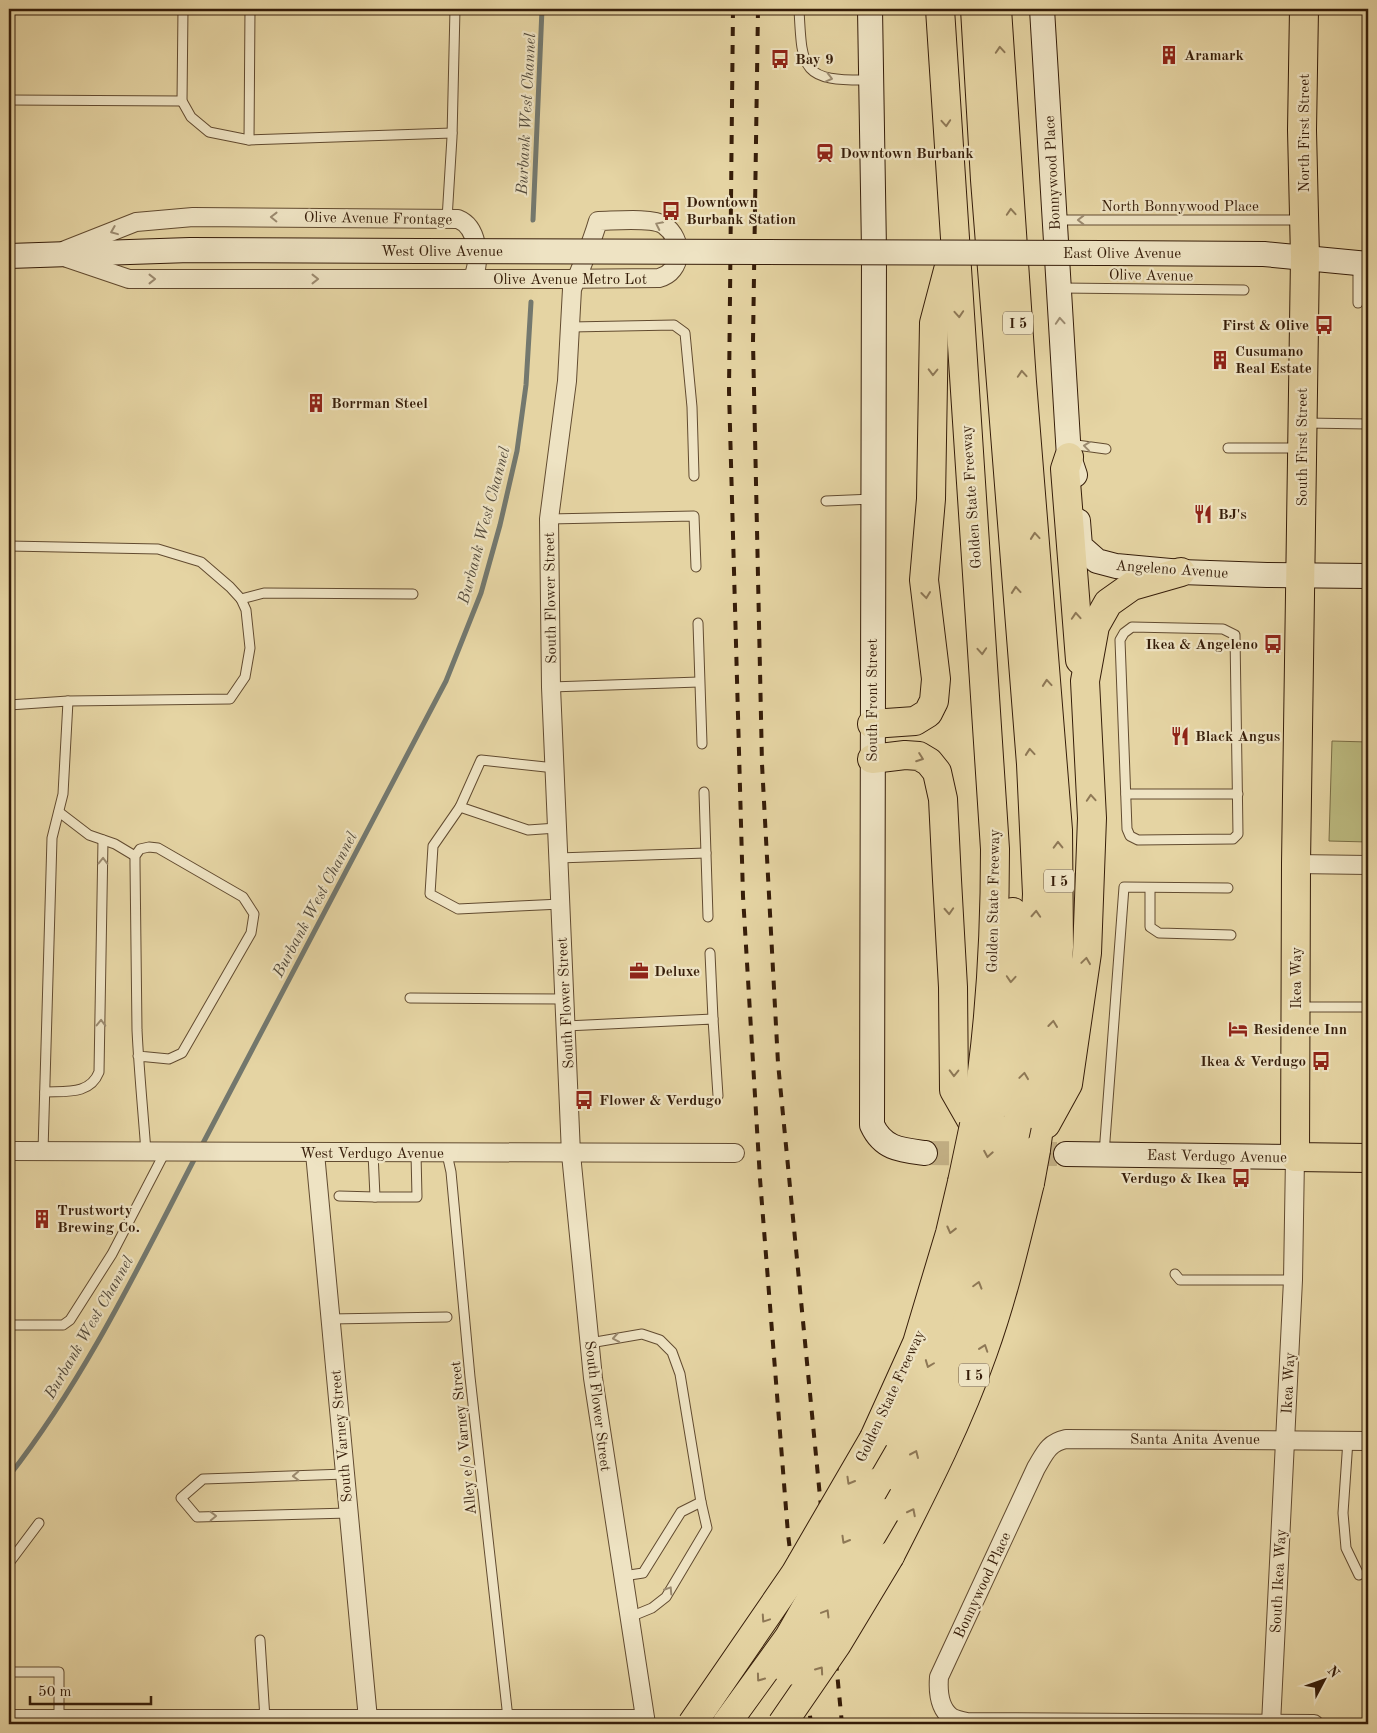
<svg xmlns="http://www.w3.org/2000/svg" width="1377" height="1733" viewBox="0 0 1377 1733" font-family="'Old Standard TT',serif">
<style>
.green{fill:#bcbb80;stroke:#796c44}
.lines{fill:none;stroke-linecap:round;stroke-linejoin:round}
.stream{stroke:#73786e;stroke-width:5}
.secondary-tunnel{stroke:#c2af84;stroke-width:24;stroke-dasharray:24 12;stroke-linecap:butt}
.lane-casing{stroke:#624b30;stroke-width:11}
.street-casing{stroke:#624b30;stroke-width:20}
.secondary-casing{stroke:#361d09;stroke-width:26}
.primary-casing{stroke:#361d09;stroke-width:30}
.highway-casing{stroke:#361d09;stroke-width:30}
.lane{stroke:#eee3c3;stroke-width:9}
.street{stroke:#eee3c3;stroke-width:18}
.secondary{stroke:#eee3c3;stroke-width:24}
.primary{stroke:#e5d4a3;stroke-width:28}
.highway{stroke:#e5d4a3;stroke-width:28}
.rail{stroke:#361d09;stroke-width:4;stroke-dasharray:9 9;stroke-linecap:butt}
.secondary-bridge-casing{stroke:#361d09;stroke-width:26;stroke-linecap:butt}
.highway-bridge-casing{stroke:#361d09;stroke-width:30;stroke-linecap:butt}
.secondary-bridge{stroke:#eee3c3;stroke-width:24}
.highway-bridge{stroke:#e5d4a3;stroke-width:28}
.oneway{stroke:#8e7856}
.oneway2{stroke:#9b8a6f}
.labels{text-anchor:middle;stroke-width:4.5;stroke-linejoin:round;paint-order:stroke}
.shield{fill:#eee3c3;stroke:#6d5841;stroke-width:1}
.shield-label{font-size:14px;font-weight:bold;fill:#361d09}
.poi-label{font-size:15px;font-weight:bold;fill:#361d09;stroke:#eee3c3;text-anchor:start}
.street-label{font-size:15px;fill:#361d09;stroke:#eee3c3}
.water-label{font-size:16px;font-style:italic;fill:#544b3c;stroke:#eee3c3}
</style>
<rect width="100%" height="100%" fill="#e5d4a3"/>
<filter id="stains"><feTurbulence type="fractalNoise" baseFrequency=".004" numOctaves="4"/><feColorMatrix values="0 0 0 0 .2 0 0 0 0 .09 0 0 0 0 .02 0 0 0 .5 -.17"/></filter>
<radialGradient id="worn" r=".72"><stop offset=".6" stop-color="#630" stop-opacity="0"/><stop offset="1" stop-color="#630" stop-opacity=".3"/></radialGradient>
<polygon class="green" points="1332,741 1368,742 1368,842 1329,841"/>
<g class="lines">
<g class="stream">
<polyline points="533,220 542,9"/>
<polyline points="201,1147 446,681 481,593 500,525 517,451 526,385 531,302"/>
<path d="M9,1476c76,-97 131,-212 188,-322"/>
</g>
<polyline class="secondary-tunnel" points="925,1153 1066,1154"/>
<g class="lane-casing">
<g id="lane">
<polyline points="183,9 182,101 191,117 209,132 249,140 250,9"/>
<path d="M799,9c3,62 3,72 70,71"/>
<polyline points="9,100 182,101"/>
<polyline points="249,140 452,133"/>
<polyline points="447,219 452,137 455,9"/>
<polyline points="1055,220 1302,220"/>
<polyline points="1358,264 1358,303"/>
<polyline points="1061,288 1244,290"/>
<polyline points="571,327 674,325 685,333 692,407 694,476"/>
<polyline points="1306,423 1368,424"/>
<polyline points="1069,444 1106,449"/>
<polyline points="1228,448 1301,448"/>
<polyline points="826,501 873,499"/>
<polyline points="549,519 694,516 696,567"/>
<polyline points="9,546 158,549 201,562 230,587 241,599 246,610 250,648 245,677 230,699 68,701 9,705"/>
<polyline points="241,599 264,593 413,594"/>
<polyline points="698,623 702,744"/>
<polygon points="1132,627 1223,629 1235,635 1238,834 1233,839 1138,840 1130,836 1127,829 1120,640 1124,633"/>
<polyline points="551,687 699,682"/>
<polyline points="555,768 481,760 460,807 433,846 430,894 458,909 561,904"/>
<polyline points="704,792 708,917"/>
<polyline points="1126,794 1238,794"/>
<polyline points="460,807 528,830 557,828"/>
<polyline points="59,812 89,835 115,844 135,856"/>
<polyline points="558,858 706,853"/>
<polyline points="1150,888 1150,927 1159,933 1231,935"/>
<polyline points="710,953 713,1019"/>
<polyline points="410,998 565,999"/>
<polyline points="1298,1007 1368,1007"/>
<polyline points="566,1026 713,1019 718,1096"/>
<path d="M138,1056l31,3 13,-6 69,-120 3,-19 -11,-17 -85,-49 -9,-1 -9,2 -5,7v8l2,166c2,41 6,81 9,122"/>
<path d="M45,1092c21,-1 45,3 54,-20l4,-232"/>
<polyline points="43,1151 52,838 63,794 68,701"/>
<polyline points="373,1153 375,1197 417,1197 416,1154"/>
<polyline points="447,1154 451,1172 470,1377 508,1718"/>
<polyline points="1104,1154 1124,887 1228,888"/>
<polyline points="339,1196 375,1197"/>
<polyline points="1175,1274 1180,1280 1293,1280"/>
<polyline points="330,1319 447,1317"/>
<polyline points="9,1325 63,1325 70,1320 112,1254 165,1152"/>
<polyline points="590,1343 642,1334 660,1340 672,1352 680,1374 701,1502"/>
<polyline points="1348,1440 1343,1513 1346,1548 1359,1575"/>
<polyline points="345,1474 203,1479 181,1498 197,1517 349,1513"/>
<polyline points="9,1563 39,1523"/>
<polyline points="623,1576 643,1573 681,1512 701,1502 707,1528 666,1597 652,1608 630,1617"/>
<polyline points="260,1640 265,1719"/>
<polyline points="9,1672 59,1672 59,1719"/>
</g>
</g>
<g class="street-casing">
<g id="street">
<path d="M65,250l71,-28 57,-5 265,2c20,8 22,39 16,57l-7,3"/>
<path d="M67,258l62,21h423l107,-1c24,-6 25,-39 5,-53 -12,-8 -51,-4 -66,-4 -7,24 -16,45 -26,68l-5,92 -18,138 2,168 20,467 22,224 53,346"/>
<polyline points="1296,864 1368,865"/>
<polyline points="9,1151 735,1153"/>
<polyline points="315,1153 368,1719"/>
<polyline points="9,1719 645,1719"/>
<polyline points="1271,1724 1293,1280 1295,1157"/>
<path d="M1314,1724l-347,-2c-5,-1 -13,-3 -16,-5 -12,-9 -13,-27 -12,-40l97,-209c9,-15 12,-25 30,-29l302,2"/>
</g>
</g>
<g class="secondary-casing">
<g id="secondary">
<path d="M870,9l4,242 -2,874c11,24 29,25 53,28"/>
<polyline points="1042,9 1069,457 1075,475"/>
<polyline points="1106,253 1264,254 1368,264"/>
<polyline points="9,256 190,250 420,251"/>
<polyline points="1078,521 1080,546 1097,561 1116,566 1181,572 1267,575 1368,576"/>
<polyline points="1066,1154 1295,1157"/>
</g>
</g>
<g class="primary-casing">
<polyline id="primary" points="1304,9 1302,130 1305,257 1296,864 1295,1157 1368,1158"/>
</g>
<g class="highway-casing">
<g id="highway">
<path d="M940,9l55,840c0,93 -5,184 -21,276"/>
<polyline points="975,9 985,180 1031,764 1037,894 1032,993 1027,1056 1017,1125"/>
<polyline points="997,9 1022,382 1058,830 1059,947 1056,1000 1036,1150"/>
<polyline points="1069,457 1065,469 1080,660"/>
<polyline points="872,724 915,721 928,713 934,701 936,679 924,580 931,499 934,323 948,270"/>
<polyline points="872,759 905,755 919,756 929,762 937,772 943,799 947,880 953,987 954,1090 974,1125"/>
<path d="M996,1105c11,-64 18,-128 17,-193"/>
<polyline points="1046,1124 1068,1084 1087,953 1092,818 1085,681 1095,626 1108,603 1132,586 1181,572"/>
<polyline points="874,1438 917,1343 950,1233 962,1182"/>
<path d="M878,1482c25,-51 49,-104 67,-159 15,-46 26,-93 38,-140"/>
<path d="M885,1513c55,-104 96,-216 120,-331"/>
<path d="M890,1556c34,-67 68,-133 93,-204 20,-55 33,-112 47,-169"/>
</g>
</g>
<use href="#lane" class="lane"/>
<use href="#street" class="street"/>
<use href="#secondary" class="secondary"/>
<use href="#primary" class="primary"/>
<use href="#highway" class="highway"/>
<g class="rail">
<polyline points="733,9 729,391 743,896 760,1179 788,1534 811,1724"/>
<polyline points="758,9 753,342 762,764 778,1063 842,1724"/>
</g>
<g class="secondary-bridge-casing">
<polyline id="secondary-bridge" points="420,251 1106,253"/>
</g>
<g class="highway-bridge-casing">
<g id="highway-bridge">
<polyline points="962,1182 974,1125"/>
<polyline points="1005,1182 1017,1125"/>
<polyline points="983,1183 993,1125"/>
<polyline points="1030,1183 1036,1150"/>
<polyline points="788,1671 810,1640 885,1513"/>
<polyline points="692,1724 795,1574 874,1438"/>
<polyline points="726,1724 789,1637 878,1482"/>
<polyline points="782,1724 837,1644 890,1556"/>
</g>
</g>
<use href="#secondary-bridge" class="secondary-bridge"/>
<use href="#highway-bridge" class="highway-bridge"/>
</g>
<defs><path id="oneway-chevron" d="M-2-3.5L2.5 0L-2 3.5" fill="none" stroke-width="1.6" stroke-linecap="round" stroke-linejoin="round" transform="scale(1.25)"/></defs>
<g class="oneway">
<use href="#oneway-chevron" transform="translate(1000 50) rotate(-94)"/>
<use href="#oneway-chevron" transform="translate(946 123) rotate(86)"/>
<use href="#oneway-chevron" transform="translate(1011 212) rotate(-94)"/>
<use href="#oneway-chevron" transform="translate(959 314) rotate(86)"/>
<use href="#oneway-chevron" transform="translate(933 372) rotate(91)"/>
<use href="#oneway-chevron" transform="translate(1022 374) rotate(-94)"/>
<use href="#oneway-chevron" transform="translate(1035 536) rotate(-95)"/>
<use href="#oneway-chevron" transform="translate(1016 590) rotate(-95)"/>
<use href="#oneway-chevron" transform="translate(926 595) rotate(83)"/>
<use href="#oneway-chevron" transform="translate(1076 616) rotate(-94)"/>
<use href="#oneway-chevron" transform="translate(982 651) rotate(86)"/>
<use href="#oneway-chevron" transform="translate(1047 683) rotate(-95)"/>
<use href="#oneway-chevron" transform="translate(1030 752) rotate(-95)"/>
<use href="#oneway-chevron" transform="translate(920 758) rotate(20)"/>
<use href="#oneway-chevron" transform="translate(1091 798) rotate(-94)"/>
<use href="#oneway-chevron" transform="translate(1058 845) rotate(-91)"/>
<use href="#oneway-chevron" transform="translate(949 911) rotate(87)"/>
<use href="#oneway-chevron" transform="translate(1036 914) rotate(-87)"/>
<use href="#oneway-chevron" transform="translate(1086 961) rotate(-82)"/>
<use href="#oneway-chevron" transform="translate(1011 979) rotate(94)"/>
<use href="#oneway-chevron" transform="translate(1053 1024) rotate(-83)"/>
<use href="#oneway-chevron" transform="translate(954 1073) rotate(91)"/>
<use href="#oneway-chevron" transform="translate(1024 1076) rotate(-82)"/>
<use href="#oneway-chevron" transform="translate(988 1154) rotate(100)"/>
<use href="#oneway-chevron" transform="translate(951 1230) rotate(104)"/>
<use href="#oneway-chevron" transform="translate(978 1285) rotate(-74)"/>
<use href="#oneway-chevron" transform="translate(984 1348) rotate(-71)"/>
<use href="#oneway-chevron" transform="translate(929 1364) rotate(111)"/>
<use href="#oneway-chevron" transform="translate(915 1454) rotate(-66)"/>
<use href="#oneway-chevron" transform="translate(850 1481) rotate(120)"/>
<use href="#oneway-chevron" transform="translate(912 1512) rotate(-63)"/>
<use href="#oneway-chevron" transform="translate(845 1540) rotate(120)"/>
<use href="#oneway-chevron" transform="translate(826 1613) rotate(-59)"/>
<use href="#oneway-chevron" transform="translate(765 1619) rotate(124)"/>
<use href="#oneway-chevron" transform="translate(820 1670) rotate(-55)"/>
<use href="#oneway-chevron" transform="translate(760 1678) rotate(126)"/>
</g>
<g class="oneway2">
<use href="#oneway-chevron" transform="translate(829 78) rotate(14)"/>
<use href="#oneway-chevron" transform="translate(274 217) rotate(-179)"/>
<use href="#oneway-chevron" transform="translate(1081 220) rotate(180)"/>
<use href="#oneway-chevron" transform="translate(659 225) rotate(-154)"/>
<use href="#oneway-chevron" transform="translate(114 231) rotate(158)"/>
<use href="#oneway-chevron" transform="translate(152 279)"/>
<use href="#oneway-chevron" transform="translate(315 279)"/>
<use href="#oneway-chevron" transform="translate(1060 321) rotate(-94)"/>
<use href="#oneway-chevron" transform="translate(1087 446) rotate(-173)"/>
<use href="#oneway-chevron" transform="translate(103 861) rotate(-89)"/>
<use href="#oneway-chevron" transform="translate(101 1023) rotate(-89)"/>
<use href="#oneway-chevron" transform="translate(616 1338) rotate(170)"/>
<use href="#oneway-chevron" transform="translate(296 1476) rotate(178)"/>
<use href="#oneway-chevron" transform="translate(213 1516) rotate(-1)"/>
<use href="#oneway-chevron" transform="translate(669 1590) rotate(-57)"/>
</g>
<defs>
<g id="building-bare" transform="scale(1.5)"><path d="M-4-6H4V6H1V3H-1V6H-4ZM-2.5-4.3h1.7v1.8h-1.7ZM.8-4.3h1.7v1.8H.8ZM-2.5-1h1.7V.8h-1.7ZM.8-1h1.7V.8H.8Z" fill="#8f2418" stroke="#eee3c3" stroke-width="2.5" paint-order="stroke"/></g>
<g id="bus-bare" transform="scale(1.5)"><path d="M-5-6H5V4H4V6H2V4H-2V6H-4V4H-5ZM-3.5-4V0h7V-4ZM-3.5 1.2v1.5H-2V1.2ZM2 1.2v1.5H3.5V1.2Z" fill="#8f2418" stroke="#eee3c3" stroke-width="2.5" paint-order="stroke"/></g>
<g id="station-bare" transform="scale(1.5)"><path d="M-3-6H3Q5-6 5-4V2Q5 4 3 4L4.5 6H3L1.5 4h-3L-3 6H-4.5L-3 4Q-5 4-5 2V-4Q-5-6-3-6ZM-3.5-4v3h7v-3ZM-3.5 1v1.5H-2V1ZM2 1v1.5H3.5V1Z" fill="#8f2418" stroke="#eee3c3" stroke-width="2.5" paint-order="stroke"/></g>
<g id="restaurant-bare" transform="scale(1.5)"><path d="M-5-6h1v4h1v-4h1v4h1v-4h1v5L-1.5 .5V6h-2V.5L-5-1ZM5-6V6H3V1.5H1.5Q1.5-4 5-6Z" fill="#8f2418" stroke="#eee3c3" stroke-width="2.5" paint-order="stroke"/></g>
<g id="office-bare" transform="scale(1.5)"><path d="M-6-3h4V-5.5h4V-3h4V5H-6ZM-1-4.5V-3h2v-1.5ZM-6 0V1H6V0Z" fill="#8f2418" stroke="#eee3c3" stroke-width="2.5" paint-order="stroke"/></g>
<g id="hotel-bare" transform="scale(1.5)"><path d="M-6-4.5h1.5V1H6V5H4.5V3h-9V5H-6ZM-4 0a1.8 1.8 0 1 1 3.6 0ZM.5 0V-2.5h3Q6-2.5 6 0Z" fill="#8f2418" stroke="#eee3c3" stroke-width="2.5" paint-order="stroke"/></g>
</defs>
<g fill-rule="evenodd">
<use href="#building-bare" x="1169" y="55"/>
<use href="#bus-bare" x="780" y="59"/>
<use href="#station-bare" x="825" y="153"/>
<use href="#bus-bare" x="671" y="211"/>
<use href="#bus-bare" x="1324" y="325"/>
<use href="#building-bare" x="1220" y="360"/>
<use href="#building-bare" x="316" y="403"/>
<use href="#restaurant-bare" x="1203" y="514"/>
<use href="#bus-bare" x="1273" y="644"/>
<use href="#restaurant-bare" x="1180" y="736"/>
<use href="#office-bare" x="639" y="971"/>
<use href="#hotel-bare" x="1238" y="1029"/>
<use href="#bus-bare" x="1321" y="1061"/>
<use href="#bus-bare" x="584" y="1100"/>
<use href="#bus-bare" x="1241" y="1178"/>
<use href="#building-bare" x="42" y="1219"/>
</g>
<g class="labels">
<g class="shield">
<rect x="1003" y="311.5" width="30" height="23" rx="4"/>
<rect x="1044" y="869.5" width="30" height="23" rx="4"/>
<rect x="959" y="1363.5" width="30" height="23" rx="4"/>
</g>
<g class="shield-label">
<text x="1018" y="328">I 5</text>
<text x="1059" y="886">I 5</text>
<text x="974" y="1380">I 5</text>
</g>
<g class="poi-label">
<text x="1184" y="60">Aramark</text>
<text x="795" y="64">Bay 9</text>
<text x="840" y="158">Downtown Burbank</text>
<text x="686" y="207">Downtown<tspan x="686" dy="17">Burbank Station</tspan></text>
<text x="1309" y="330" text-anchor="end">First &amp; Olive</text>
<text x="1235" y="356">Cusumano<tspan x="1235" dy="17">Real Estate</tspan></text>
<text x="331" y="408">Borrman Steel</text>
<text x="1218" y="519">BJ's</text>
<text x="1258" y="649" text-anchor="end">Ikea &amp; Angeleno</text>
<text x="1195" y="741">Black Angus</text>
<text x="654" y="976">Deluxe</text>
<text x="1253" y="1034">Residence Inn</text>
<text x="1306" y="1066" text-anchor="end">Ikea &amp; Verdugo</text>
<text x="599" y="1105">Flower &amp; Verdugo</text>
<text x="1226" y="1183" text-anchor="end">Verdugo &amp; Ikea</text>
<text x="57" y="1215">Trustworty<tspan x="57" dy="17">Brewing Co.</tspan></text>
</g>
<g class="street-label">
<text transform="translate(1304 133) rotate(-90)" y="5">North First Street</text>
<text transform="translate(1052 173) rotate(-93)" y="5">Bonnywood Place</text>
<text x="1180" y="211">North Bonnywood Place</text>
<text transform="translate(378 218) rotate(1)" y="5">Olive Avenue Frontage</text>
<text x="442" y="256">West Olive Avenue</text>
<text x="1122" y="258">East Olive Avenue</text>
<text transform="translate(1151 275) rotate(1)" y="5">Olive Avenue</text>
<text x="570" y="284">Olive Avenue Metro Lot</text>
<text transform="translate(1302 447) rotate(-90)" y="5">South First Street</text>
<text transform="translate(971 497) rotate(-94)" y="5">Golden State Freeway</text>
<text transform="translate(1172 569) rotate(4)" y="5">Angeleno Avenue</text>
<text transform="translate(550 598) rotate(-91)" y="5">South Flower Street</text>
<text transform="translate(872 700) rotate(-90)" y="5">South Front Street</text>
<text transform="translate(993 901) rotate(-89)" y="5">Golden State Freeway</text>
<text transform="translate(1296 978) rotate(-90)" y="5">Ikea Way</text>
<text transform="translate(565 1003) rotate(-93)" y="5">South Flower Street</text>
<text x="372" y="1158">West Verdugo Avenue</text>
<text transform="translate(1217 1156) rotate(1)" y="5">East Verdugo Avenue</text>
<text transform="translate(1288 1383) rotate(-87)" y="5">Ikea Way</text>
<text transform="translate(890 1396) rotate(-65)" y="5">Golden State Freeway</text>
<text transform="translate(598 1406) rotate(83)" y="5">South Flower Street</text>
<text transform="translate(341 1436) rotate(-95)" y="5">South Varney Street</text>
<text transform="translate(463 1438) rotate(-96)" y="5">Alley e/o Varney Street</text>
<text x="1195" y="1444">Santa Anita Avenue</text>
<text transform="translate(1278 1581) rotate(-87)" y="5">South Ikea Way</text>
<text transform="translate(982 1585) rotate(-65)" y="5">Bonnywood Place</text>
</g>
<g class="water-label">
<text transform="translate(525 114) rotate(-87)" y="6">Burbank West Channel</text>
<text transform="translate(483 525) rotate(-75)" y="6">Burbank West Channel</text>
<text transform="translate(314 904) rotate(-62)" y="6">Burbank West Channel</text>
<text transform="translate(88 1327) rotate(-60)" y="6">Burbank West Channel</text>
</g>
</g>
<rect width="1377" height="1733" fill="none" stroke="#e5d4a3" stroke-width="30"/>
<rect x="10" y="10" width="1357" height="1713" fill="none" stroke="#361d09" stroke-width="2.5"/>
<rect x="15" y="15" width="1347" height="1703" fill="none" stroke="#361d09"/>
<g transform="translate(1324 1680) rotate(49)" stroke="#eee3c3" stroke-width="4" paint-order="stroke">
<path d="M0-4L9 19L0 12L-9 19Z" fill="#361d09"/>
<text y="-8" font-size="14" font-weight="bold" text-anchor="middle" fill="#361d09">N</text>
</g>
<path d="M30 1696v8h121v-8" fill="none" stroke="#361d09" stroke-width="2.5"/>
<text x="38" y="1696" font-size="15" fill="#361d09" stroke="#eee3c3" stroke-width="4" paint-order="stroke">50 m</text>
<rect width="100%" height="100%" filter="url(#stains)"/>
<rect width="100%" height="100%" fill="url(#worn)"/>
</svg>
